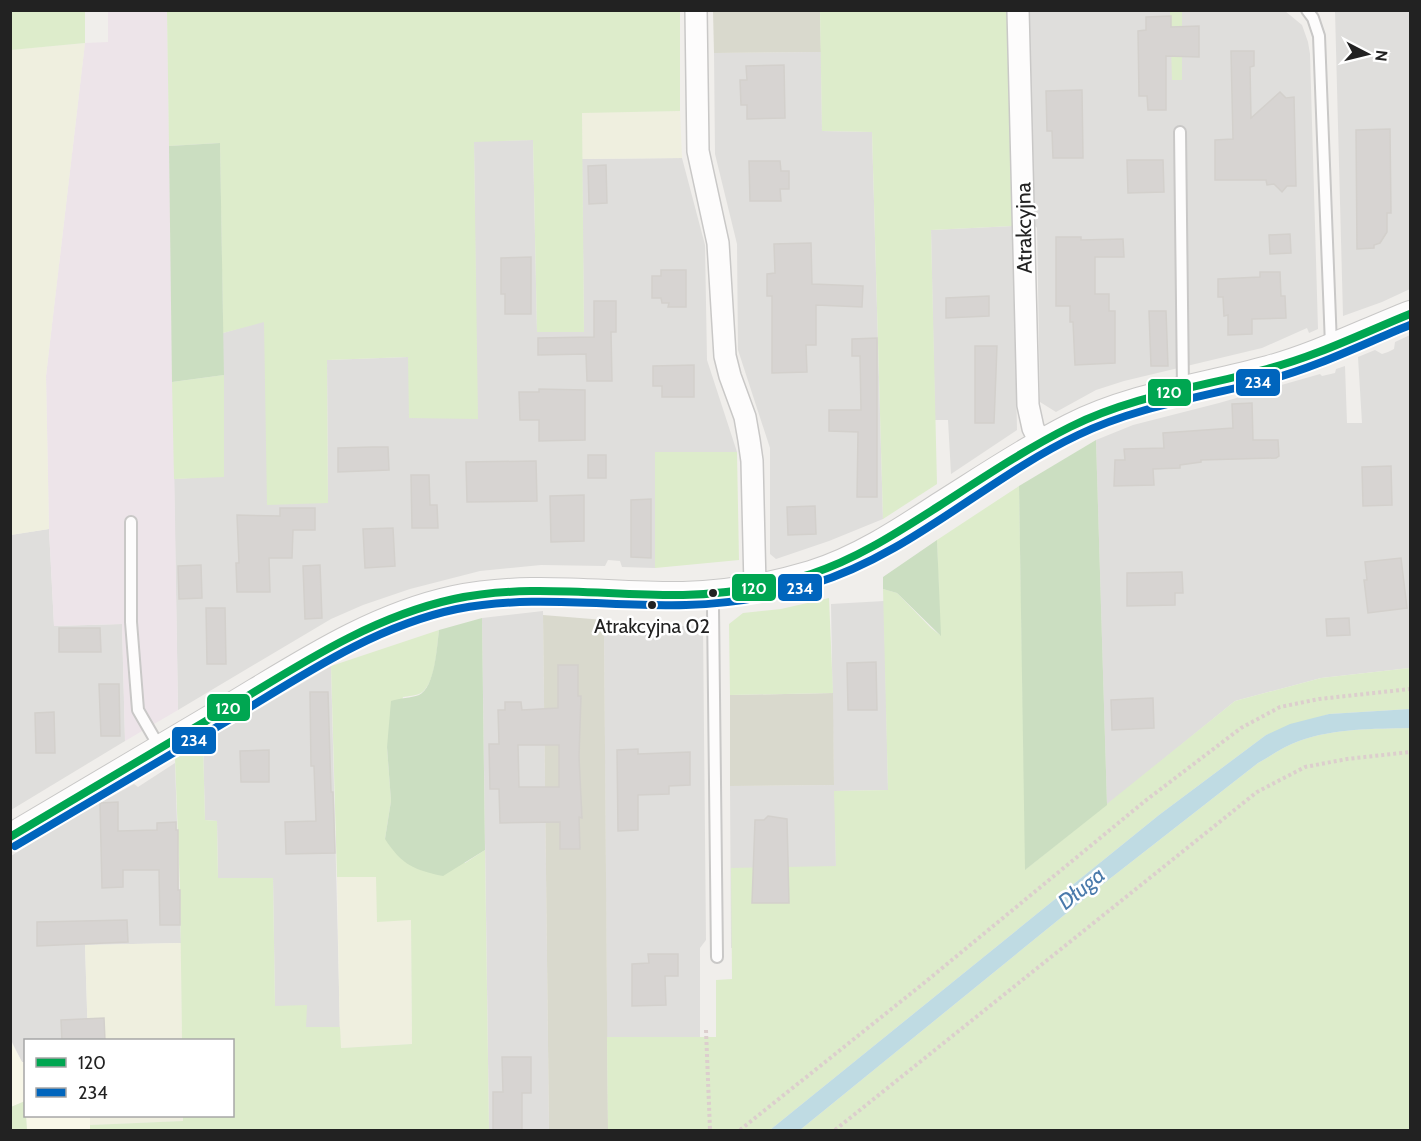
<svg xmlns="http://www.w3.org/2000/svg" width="1421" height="1141" viewBox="0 0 1421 1141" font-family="Cabin,sans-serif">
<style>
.residential{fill:#dfdedc}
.industrial{fill:#ede4e9}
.education{fill:#f8f7e8}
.construction{fill:#d9d9cd}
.farmland{fill:#efefdf}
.grass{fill:#ddeccb}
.forest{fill:#cbdec1}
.water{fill:#bfdbe3}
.building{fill:#d7d4d2;stroke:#d3d0cc;stroke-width:1.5;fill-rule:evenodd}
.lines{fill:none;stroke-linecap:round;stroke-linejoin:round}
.service-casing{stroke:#c9c8c7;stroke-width:14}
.minor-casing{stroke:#c9c8c7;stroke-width:24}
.tertiary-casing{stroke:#c9c8c7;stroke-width:28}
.path{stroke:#dccecd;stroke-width:4;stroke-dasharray:3 3;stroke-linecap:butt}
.service{stroke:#fdfcfc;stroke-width:10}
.minor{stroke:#fdfcfc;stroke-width:21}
.tertiary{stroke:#fdfcfc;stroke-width:26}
.bus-1-casing{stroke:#fff;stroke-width:12}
.bus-2-casing{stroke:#fff;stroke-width:12}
.bus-1{stroke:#00a651;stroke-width:8}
.bus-2{stroke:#0065bd;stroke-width:8}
.bus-dot{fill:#222;stroke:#fff;stroke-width:2}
.labels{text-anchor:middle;stroke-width:5;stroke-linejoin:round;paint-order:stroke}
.bus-label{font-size:20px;fill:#222;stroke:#fff}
.street-label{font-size:21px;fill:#222;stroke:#fff}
.water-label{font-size:22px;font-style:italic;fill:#4a7aab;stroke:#fff}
.line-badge{stroke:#fff;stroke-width:2}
.badge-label{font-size:16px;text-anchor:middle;font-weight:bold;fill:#fff}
</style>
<rect width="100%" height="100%" fill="#f0eeeb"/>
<g class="residential">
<polygon points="1028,11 1285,11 1302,25 1308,42 1310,54 1318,329 1309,333 1307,328 1262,348 1124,381 1096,390 1056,412 1040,402 1037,228 1033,223"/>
<polygon points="1335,11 1410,11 1410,289 1382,302 1343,316"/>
<polygon points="821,52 822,131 872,132 883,519 829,541 776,559 770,554 770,448 738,350 737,244 715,154 714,53"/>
<polygon points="533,140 537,331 584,332 582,159 682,158 705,245 707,360 737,452 655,452 655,568 622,567 620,561 608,560 605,566 541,565 480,571 410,589 363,605 331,619 178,710 174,479 224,476 223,333 264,321 328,502 327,360 408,357 477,419 474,141"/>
<polygon points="1013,226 1017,430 951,474 948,420 935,420 931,230"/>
<polygon points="1410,335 1410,668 1321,678 1235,701 1107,805 1096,440 1133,425 1219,403 1320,374 1322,376 1335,373 1336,369 1345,366 1347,423 1362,423 1358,357 1375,350 1382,354 1388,352 1394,349 1395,342"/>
<polygon points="49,529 54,626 122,624 125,741 11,810 10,535"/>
<polygon points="884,601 888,790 835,791 837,947 731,948 730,786 834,785 831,604"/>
<polygon points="543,611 549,1130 489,1130 482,618"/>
<polygon points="604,620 628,629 703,625 706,940 700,948 700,1038 607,1037"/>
<polygon points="331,666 340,1027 306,1027 275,1006 273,878 218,878 217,821 205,820 203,742"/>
<polygon points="175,763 181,943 85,945 88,1040 26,1040 25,1062 22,1062 11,1040 11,856 71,819 134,784 138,787"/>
</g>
<polygon class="industrial" points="108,11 167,11 178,710 125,741 122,624 54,626 49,529 46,376 85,43 108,42"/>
<g class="education">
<polygon points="10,1040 22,1062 26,1062 25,1101 11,1107"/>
<polygon points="26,1116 90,1116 90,1130 27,1130"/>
</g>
<g class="construction">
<polygon points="713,11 820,11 821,52 714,53"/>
<polygon points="543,615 604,620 608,1130 549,1130"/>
<polygon points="833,693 834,785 730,786 730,695"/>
</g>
<g class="farmland">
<polygon points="85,43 46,376 49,529 11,535 10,50"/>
<polygon points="680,111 682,158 582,159 582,112"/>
<polygon points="337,877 376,877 411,920 412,1044 340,1048"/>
<polygon points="181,943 182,1040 88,1040 85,945"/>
<polygon points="90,1116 183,1116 183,1121 90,1125"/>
</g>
<g class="grass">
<polygon points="11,10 85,11 85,43 11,50"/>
<polygon points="167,11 680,11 680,111 582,113 584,332 537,332 533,140 474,142 478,419 409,418 408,357 327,360 328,503 267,505 264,322 223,333 220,143 169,146"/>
<polygon points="820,11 1008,11 1013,226 931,230 937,484 883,519 872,132 822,131"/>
<polygon points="1170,11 1182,11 1182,80 1172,80"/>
<polygon points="224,375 224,477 174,479 172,382"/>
<polygon points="655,452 737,452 739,560 655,568"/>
<polygon points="1019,486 1026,869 1235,701 1321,678 1410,668 1410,709 1329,714 1266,735 1159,815 770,1130 608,1130 607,1037 716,1037 716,980 732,979 731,868 836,866 834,791 888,790 883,589 897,593 931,628 940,635 937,540"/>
<polygon points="829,598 833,693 730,695 729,624 743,613 781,609"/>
<path d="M439,630c-2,16 -3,54 -18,63 -5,3 -13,3 -18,4l-16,50 4,54 -6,38 80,24 20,-13 4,280h-399v-5l93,-4v-5h49v-76h-50l-2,-150 -5,-132 28,-16 2,78 12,1 1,57h55l2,128 32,-1 -1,22h34l1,21 71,-4 -1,-124 -34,2 -1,-45h-39l-6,-211z"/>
<path d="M1410,728v402h-610l289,-235 169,-132c14,-8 27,-17 41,-22 36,-13 74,-12 111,-13z"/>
<polygon points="25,1101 27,1130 11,1130 11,1107"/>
</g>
<g class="forest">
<polygon points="220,143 224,375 172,382 169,146"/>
<polygon points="1096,440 1107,805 1025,870 1019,486"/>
<polygon points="937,540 941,635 941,636 897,593 883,589 883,577"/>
<path d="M482,618l3,232 -42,26c-29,-6 -41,-11 -58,-37l6,-38 -4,-54 4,-46c9,-3 20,-3 28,-6 16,-7 18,-49 20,-65z"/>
</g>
<path class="water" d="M1410,709v19c-37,1 -75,0 -111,13 -14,5 -27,14 -41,22l-169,132 -289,235h-30l389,-315 107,-80 24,-11 39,-10z"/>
<g class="building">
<polygon points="1171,16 1171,27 1199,26 1199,57 1166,56 1166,110 1148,110 1147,96 1139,96 1138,31 1146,30 1146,17"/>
<polygon points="1231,51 1254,51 1254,66 1250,67 1251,118 1280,92 1286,98 1294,97 1296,186 1287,186 1282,192 1274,184 1267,185 1266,180 1215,180 1215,140 1233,139"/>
<polygon points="784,65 785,118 747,119 747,105 741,105 740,80 747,80 746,66"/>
<polygon points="1082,90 1083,158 1053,158 1052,131 1047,131 1046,91"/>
<polygon points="1390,129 1391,213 1387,213 1387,232 1380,243 1374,245 1374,248 1357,249 1356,130"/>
<polygon points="1127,160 1163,160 1164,192 1128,193"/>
<polygon points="749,161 780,161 781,171 789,171 789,189 780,189 781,201 750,201"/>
<polygon points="606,165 607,203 589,204 588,166"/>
<polygon points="1290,234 1291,253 1270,254 1269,235"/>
<polygon points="1056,237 1081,237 1081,240 1123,239 1124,257 1095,257 1095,294 1109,294 1109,311 1115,311 1115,363 1075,365 1073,322 1070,322 1070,306 1056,306"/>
<polygon points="811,243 812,284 863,286 862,307 816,305 816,345 806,345 807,372 772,373 772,296 767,296 767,274 775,273 774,244"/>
<polygon points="531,257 531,314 505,314 505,294 501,294 501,258"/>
<polygon points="661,270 686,270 686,307 668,307 669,303 662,303 661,298 652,298 652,276 661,276"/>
<polygon points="1260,272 1280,272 1281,296 1285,296 1286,318 1252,319 1252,334 1228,335 1228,315 1224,316 1223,297 1218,297 1218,279 1260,277"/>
<polygon points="989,296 989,316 946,318 946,298"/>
<polygon points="594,301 616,301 616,332 611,332 612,381 587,381 586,354 538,355 538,338 594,337"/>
<polygon points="1149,311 1166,311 1168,366 1151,366"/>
<polygon points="877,338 877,497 857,497 858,432 829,431 829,410 861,410 860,356 852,356 852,339"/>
<polygon points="975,346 997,346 994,423 975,423"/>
<polygon points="694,365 694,397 662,397 662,386 653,386 653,366"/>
<polygon points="539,389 585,390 585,440 539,441 539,420 520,420 519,392 539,392"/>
<polygon points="1252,403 1253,440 1278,440 1279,456 1276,458 1201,460 1201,462 1180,465 1180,468 1153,469 1154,485 1114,486 1115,460 1125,460 1124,449 1164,448 1163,433 1233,428 1232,404"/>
<polygon points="372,447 388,447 389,470 338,472 338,448"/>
<rect x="588" y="455" width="18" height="23"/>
<polygon points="536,461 537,501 467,502 466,462"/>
<polygon points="1391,466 1392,505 1363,506 1362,467"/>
<polygon points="411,475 429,475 430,505 437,505 438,528 412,528"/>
<polygon points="584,495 584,541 551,542 550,496"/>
<polygon points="651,499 651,558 631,557 631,500"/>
<polygon points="815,506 816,534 788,535 787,507"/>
<polygon points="280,508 315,508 315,530 293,530 292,558 269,558 270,592 237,592 236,563 239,563 237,515 280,516"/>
<polygon points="393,528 395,566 365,568 363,529"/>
<polygon points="1401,558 1407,608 1368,613 1364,580 1367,580 1365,562"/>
<polygon points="201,565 202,598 179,599 178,566"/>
<polygon points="320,565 322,618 305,619 303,566"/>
<polygon points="1182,572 1183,593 1175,593 1175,605 1127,606 1127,573"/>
<polygon points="206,608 225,608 226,664 207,664"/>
<polygon points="1349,618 1350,635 1327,636 1326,619"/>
<polygon points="59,628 100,628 101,652 59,652"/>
<polygon points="876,662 877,710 848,710 847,663"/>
<path d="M558,665h20v31h3l-2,61 3,61 -3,-1 1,32h-20v-27l-60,1 -1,-34h-9l-1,-45h10l-1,-34h7v-8h16l1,8 36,-2zM518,745h41v42h-40z"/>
<polygon points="99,684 119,684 120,736 101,736"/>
<polygon points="310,692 328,692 331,792 333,792 335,853 286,854 285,822 316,821 314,766 311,766"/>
<polygon points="1153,698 1154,728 1112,730 1111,700"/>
<polygon points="54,712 55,753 36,753 35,713"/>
<polygon points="638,749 638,754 690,752 690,785 669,786 669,794 638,795 638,830 618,831 617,750"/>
<polygon points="269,750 269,782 241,782 240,751"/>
<polygon points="118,802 118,831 157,830 157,823 176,822 176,830 178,830 178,890 180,890 180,925 160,925 159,870 123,870 123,887 102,888 100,803"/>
<polygon points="768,816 787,819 789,903 752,903 755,820 764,820"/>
<polygon points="127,920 128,942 37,946 37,922"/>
<polygon points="648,954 678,954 678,976 665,976 666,1005 632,1006 632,964 649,963"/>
<polygon points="104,1018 105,1041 62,1041 61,1020"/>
<polygon points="502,1057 531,1057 531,1093 522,1093 522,1131 493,1131 493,1092 503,1092"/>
</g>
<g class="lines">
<g class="service-casing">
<g id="service">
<polyline points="1307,10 1313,18 1319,36 1331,345"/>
<polyline points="1180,132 1183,389"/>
<polyline points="131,522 131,622 138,710 160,748"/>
<polyline points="715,593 713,608 717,957"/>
</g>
</g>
<g class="minor-casing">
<g id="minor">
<polyline points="696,10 698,151 718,243 725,356 730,376 745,417 749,440 752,461 755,586"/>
<polyline points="1018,10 1028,405 1033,428 1041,444"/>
</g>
</g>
<g class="tertiary-casing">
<path id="tertiary" d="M10,837c73,-43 145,-86 218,-129 72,-43 143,-91 226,-109 78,-16 151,-3 229,-4 42,-1 88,-9 128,-21 47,-15 87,-41 128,-68 43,-27 86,-56 131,-79 61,-31 132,-40 198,-58 48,-13 96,-37 142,-55"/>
</g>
<g class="path">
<polyline points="706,1030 710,1130"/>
<polyline points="740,1130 924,983 1145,801 1241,728 1280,707 1319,699 1410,689"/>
<polyline points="835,1130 1257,792 1305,767 1347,759 1410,752"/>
</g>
<use href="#service" class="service"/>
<use href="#minor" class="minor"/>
<use href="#tertiary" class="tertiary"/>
<g class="bus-1-casing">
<path id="bus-1" d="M10,837c73,-43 145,-86 218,-129 71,-43 143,-91 226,-109 75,-16 153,-3 229,-4 43,-1 87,-8 128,-21 46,-15 87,-42 128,-68 42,-27 85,-56 131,-79 62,-31 131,-40 197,-58 50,-13 96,-36 143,-55"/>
</g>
<g class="bus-2-casing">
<path id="bus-2" d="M15,846c73,-43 145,-85 217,-128 71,-43 143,-92 225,-109 76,-15 153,-2 229,-4 42,-1 86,-8 127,-21 98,-30 174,-106 265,-149 60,-29 126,-38 190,-55 49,-13 95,-36 142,-55"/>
</g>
<use href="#bus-1" class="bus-1"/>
<use href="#bus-2" class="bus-2"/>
</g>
<g class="bus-dot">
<circle cx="713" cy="593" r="5"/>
<circle cx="652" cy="605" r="5"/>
</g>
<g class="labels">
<g class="bus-label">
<text x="652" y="633">Atrakcyjna 02</text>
</g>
<g class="street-label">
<text transform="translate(1024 228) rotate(-91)" y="7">Atrakcyjna</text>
</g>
<g class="water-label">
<text transform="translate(1081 888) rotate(-39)" y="8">Długa</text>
</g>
</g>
<g class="line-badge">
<rect x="1235" y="368" width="46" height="29" rx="6" fill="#0065bd"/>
<rect x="1147" y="378" width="45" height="29" rx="6" fill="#00a651"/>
<rect x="777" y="573" width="46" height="29" rx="6" fill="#0065bd"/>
<rect x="731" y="573" width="46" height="29" rx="6" fill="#00a651"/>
<rect x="206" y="693" width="45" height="29" rx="6" fill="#00a651"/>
<rect x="171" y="726" width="46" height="29" rx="6" fill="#0065bd"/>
</g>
<g class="badge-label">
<text x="1258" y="388">234</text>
<text x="1169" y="398">120</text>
<text x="800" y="594">234</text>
<text x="754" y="594">120</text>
<text x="228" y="714">120</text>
<text x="194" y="746">234</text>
</g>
<rect width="1421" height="1141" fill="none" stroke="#222222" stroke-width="24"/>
<rect x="24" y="1039" width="210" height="78" fill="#ffffff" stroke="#a7a7a7" stroke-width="1.5"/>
<rect x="36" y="1058" width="30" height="9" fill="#00a651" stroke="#a7a7a7" stroke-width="1.5"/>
<text x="78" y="1069" font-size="18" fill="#222222">120</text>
<rect x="36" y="1088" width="30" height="9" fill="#0065bd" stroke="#a7a7a7" stroke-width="1.5"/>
<text x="78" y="1099" font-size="18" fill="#222222">234</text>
<g transform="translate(1367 54) rotate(97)" stroke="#ffffff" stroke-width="4.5" paint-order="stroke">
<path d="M0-4.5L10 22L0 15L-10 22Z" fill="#222222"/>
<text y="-9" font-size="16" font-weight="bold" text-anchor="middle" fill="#222222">N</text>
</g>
</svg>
